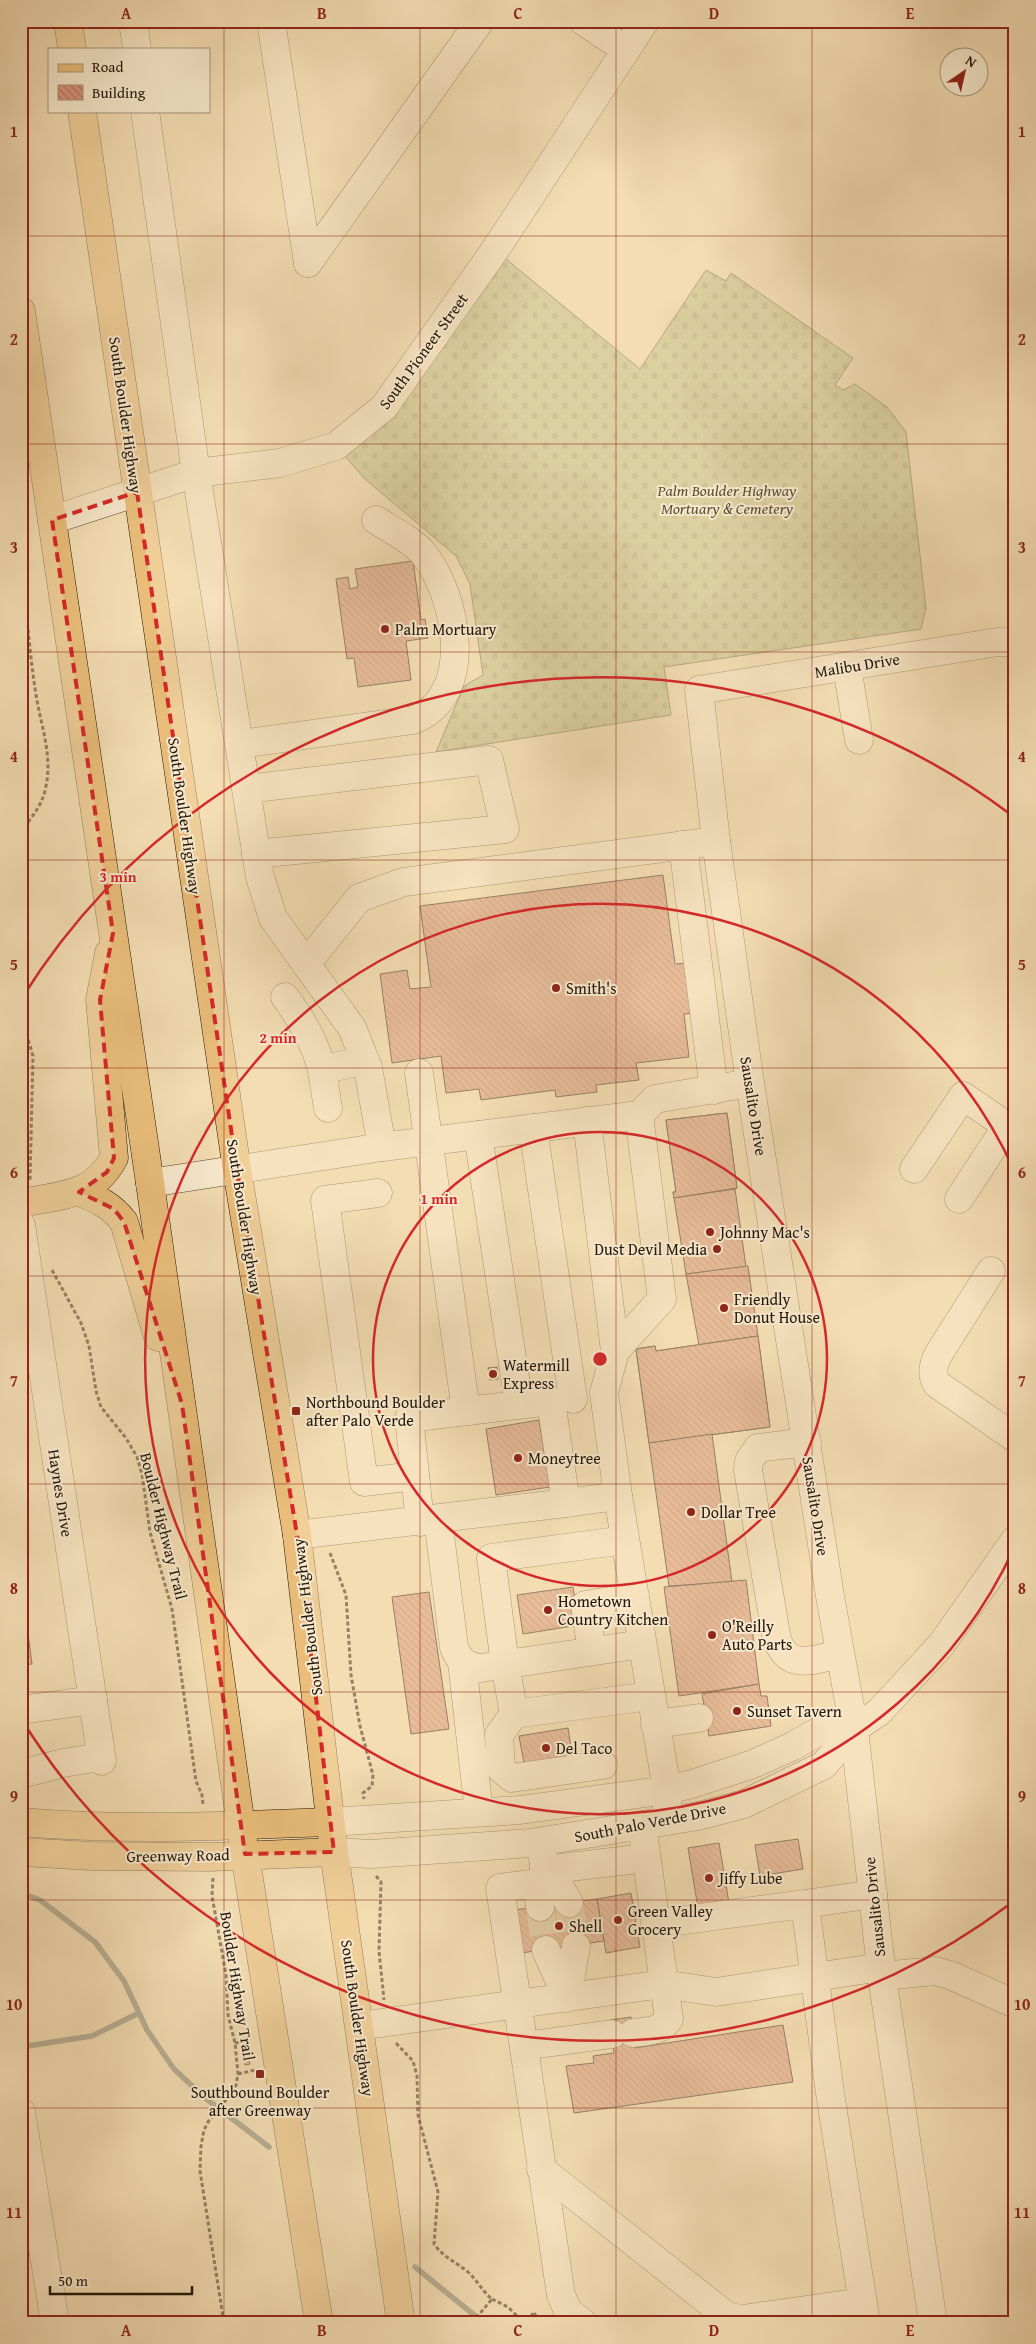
<svg xmlns="http://www.w3.org/2000/svg" width="1036" height="2344" viewBox="0 0 1036 2344" font-family="'Gentium Book Plus',serif">
<style>
.cemetery{fill:url(#cemetery-stones);stroke:#706b49}
.lines{fill:none;stroke-linecap:round;stroke-linejoin:round}
.stream{stroke:#6d7870;stroke-width:5.5}
.building{fill:url(#building-back-hatch);stroke:#221608}
.minor-tunnel{stroke:#d4bf99;stroke-width:28;stroke-dasharray:28 14;stroke-linecap:butt}
.minor-casing{stroke:#564833;stroke-width:29}
.major-casing{stroke:#221608;stroke-width:29}
.path{stroke:#221608;stroke-width:3;stroke-dasharray:4 2.5;stroke-linecap:butt}
.minor{stroke:#f8e9ce;stroke-width:28}
.major{stroke:#eabe7a;stroke-width:28}
.marked{fill:none;stroke:#d62828;stroke-width:4;stroke-dasharray:10 6;stroke-linejoin:round}
.grid{fill:none;stroke:#8f2418;stroke-width:1;stroke-opacity:0.55}
.ring{fill:none;stroke:#d62828;stroke-width:2.5}
.poi-dot{fill:#8f2418;stroke:#f8e9ce;stroke-width:2}
.labels{text-anchor:middle;stroke-width:4;stroke-linejoin:round;paint-order:stroke}
.street-label{font-size:16px;fill:#221608;stroke:#f8e9ce}
.park-label{font-size:16px;font-style:italic;fill:#595236;stroke:#f8e9ce}
.poi-label{font-size:16px;fill:#221608;stroke:#f8e9ce;text-anchor:start}
.centre{fill:#d62828;stroke:#f8e9ce;stroke-width:2.5}
.ring-label{font-size:15px;text-anchor:middle;font-weight:bold;fill:#d62828;stroke:#f8e9ce;stroke-width:4;stroke-linejoin:round;paint-order:stroke}
.neatline{fill:none;stroke:#8f2418;stroke-width:2}
.grid-label{font-size:16px;text-anchor:middle;font-weight:bold;fill:#8f2418}
</style>
<defs>
<pattern id="cemetery-stones" width="16" height="16" patternUnits="userSpaceOnUse" patternTransform="scale(1.25)"><rect width="16" height="16" fill="#bfc08a"/><path d="M2 7V4a2 2 0 0 1 4 0v3zM10 15v-3a2 2 0 0 1 4 0v3z" fill="#a4a476"/></pattern>
<pattern id="building-back-hatch" width="6" height="6" patternUnits="userSpaceOnUse" patternTransform="scale(1.25)"><rect width="6" height="6" fill="#db957d"/><path d="M-1 5l2 2M0 0l6 6M5-1l2 2" fill="none" stroke="#b17964"/></pattern>
</defs>
<rect width="100%" height="100%" fill="#f4ddb3"/>
<filter id="stains"><feTurbulence type="fractalNoise" baseFrequency=".004" numOctaves="4"/><feColorMatrix values="0 0 0 0 .2 0 0 0 0 .09 0 0 0 0 .02 0 0 0 .5 -.17"/></filter>
<radialGradient id="worn" r=".72"><stop offset=".6" stop-color="#630" stop-opacity="0"/><stop offset="1" stop-color="#630" stop-opacity=".3"/></radialGradient>
<polygon class="cemetery" points="495,250 640,369 706,270 726,281 731,273 853,358 835,385 843,390 855,384 887,407 906,432 926,608 921,629 664,667 671,715 436,752 464,686 483,675 470,584 456,556 365,479 336,446"/>
<g class="lines">
<g class="stream">
<polyline points="21,1893 40,1900 95,1942 124,1981 147,2030 174,2069 204,2097 269,2147"/>
<polyline points="21,2047 92,2036 139,2013"/>
<polyline points="415,2267 484,2323"/>
</g>
</g>
<g class="building">
<polygon points="413,561 421,620 425,619 428,638 406,641 411,680 358,687 354,658 347,659 336,579 348,577 350,589 358,587 355,569"/>
<polygon points="663,875 675,964 688,963 694,1013 684,1014 689,1057 636,1063 639,1080 596,1085 597,1092 556,1097 555,1090 481,1100 479,1089 446,1093 441,1056 392,1063 380,974 407,970 410,989 431,987 420,906"/>
<polygon points="727,1113 737,1188 674,1198 673,1192 676,1192 666,1120"/>
<polygon points="727,1113 737,1188 674,1198 673,1192 676,1192 666,1120"/>
<polygon points="735,1189 746,1267 686,1274 674,1198"/>
<polygon points="748,1266 758,1336 699,1345 686,1274"/>
<polygon points="758,1336 770,1427 649,1443 636,1349 655,1346 656,1351"/>
<polygon points="758,1336 770,1427 649,1443 636,1349 655,1346 656,1351"/>
<polygon points="497,1367 498,1379 490,1380 488,1368"/>
<polygon points="539,1420 550,1487 496,1495 486,1429"/>
<polygon points="712,1434 732,1582 669,1586 649,1443"/>
<polygon points="746,1580 759,1684 679,1696 664,1587"/>
<polygon points="573,1587 579,1625 523,1634 517,1595"/>
<polygon points="429,1592 449,1729 411,1734 392,1597"/>
<polygon points="21,1603 24,1603 28,1634 21,1635"/>
<polygon points="28,1634 32,1664 21,1665 21,1635"/>
<polygon points="759,1684 761,1696 767,1696 771,1726 709,1736 702,1694"/>
<polygon points="568,1728 573,1761 525,1769 519,1736"/>
<polygon points="798,1839 803,1869 760,1876 755,1845"/>
<polygon points="719,1843 730,1909 699,1914 688,1848"/>
<polygon points="631,1893 640,1947 606,1953 597,1899"/>
<polygon points="597,1899 604,1941 521,1953 514,1910"/>
<polygon points="631,2017 635,2048 783,2025 793,2082 574,2113 566,2066 594,2063 593,2056 614,2053 610,2020"/>
<polygon points="247,2048 250,2064 245,2065 242,2049"/>
</g>
<g class="lines">
<g class="minor-tunnel">
<polyline points="569,1903 576,1946"/>
<polyline points="540,1907 546,1950"/>
</g>
<g class="minor-casing">
<g id="minor">
<polyline points="133,21 137,49"/>
<polyline points="271,21 308,263"/>
<polyline points="583,21 626,50"/>
<polyline points="145,111 196,473 260,877 273,918 352,1028 368,1068 382,1147 150,1183"/>
<polyline points="308,263 480,21"/>
<polyline points="52,520 196,473 280,463 336,446 384,407 495,250 645,21"/>
<polyline points="847,667 859,740"/>
<path d="M240,744l173,-24c64,-24 44,-125 10,-167 -10,-12 -33,-24 -47,-33"/>
<polyline points="247,789 489,760 505,829 256,854"/>
<polyline points="683,845 714,1090"/>
<polyline points="306,964 359,898 404,882 716,841"/>
<path d="M285,997c17,23 30,45 37,73"/>
<polyline points="419,1073 466,1411"/>
<polyline points="328,1108 322,1070 365,1060"/>
<polyline points="587,1121 615,1351"/>
<polyline points="533,1128 573,1399"/>
<polyline points="478,1135 519,1404"/>
<polyline points="382,1147 639,1115 655,1099 750,1083"/>
<polyline points="914,1169 963,1096 1007,1126 959,1199"/>
<polyline points="378,1193 325,1200 364,1482 415,1476"/>
<polyline points="21,1225 102,1761"/>
<path d="M991,1271l-53,84c-5,10 -7,20 -1,29l78,54"/>
<path d="M807,1442l-49,6 -9,13 -1,9 29,170c13,32 36,19 63,14"/>
<polyline points="618,1496 667,1790 667,1808"/>
<polyline points="566,1503 618,1496 604,1393 615,1351 662,1299 639,1115"/>
<path d="M438,1519l16,128c5,14 12,19 27,21l161,-24"/>
<polyline points="297,1535 566,1503 551,1401 409,1418 420,1522"/>
<polyline points="625,1540 491,1558 505,1664 514,1714 650,1696"/>
<polyline points="592,1651 585,1605 635,1597"/>
<polyline points="462,1662 479,1812"/>
<polyline points="21,1710 93,1700"/>
<polyline points="514,1714 499,1735 501,1769 512,1778 603,1765"/>
<polyline points="655,1724 699,1718"/>
<polyline points="21,1774 63,1763 101,1757"/>
<polyline points="330,1822 520,1810 667,1790 692,1784 753,1764 793,1746 821,1730 854,1729"/>
<polyline points="541,1842 546,1882 500,1888 561,2295 568,2311 583,2323"/>
<polyline points="334,1852 371,1854 531,1843 698,1816 744,1804 824,1765 854,1729 879,1712 941,1645 1015,1540"/>
<polyline points="544,1870 646,1858"/>
<polyline points="540,1907 539,1897 546,1882 561,1889 569,1903"/>
<polyline points="655,1924 805,1904"/>
<polyline points="546,1950 567,1998 576,1946"/>
<polyline points="882,1976 935,1971 950,1975 1015,2004"/>
<polyline points="359,2026 663,1984 716,1992 881,1967"/>
<path d="M633,2033c14,-2 28,-1 36,-14l-27,-194"/>
<polyline points="524,2046 612,2034"/>
<polyline points="21,2112 55,2323"/>
<polyline points="541,2169 728,2317 743,2319 862,2302"/>
<polyline points="866,2323 830,2093 805,1904 873,1894"/>
<polyline points="933,2323 882,1976 854,1729 830,1596 750,1083 716,841 699,690 998,642 1015,643"/>
</g>
</g>
<g class="major-casing">
<g id="major">
<polyline points="68,21 72,49"/>
<polyline points="82,111 237,1170 297,1535 334,1852 401,2323"/>
<polyline points="21,311 150,1183 245,1854 319,2323"/>
<path d="M79,1192c19,7 33,14 45,30l34,115"/>
<path d="M21,1203c39,-8 72,-6 93,-45l-14,-158 9,-47"/>
<path d="M21,1822c103,9 206,4 309,0"/>
<polyline points="21,1852 92,1856 210,1857 334,1852"/>
</g>
</g>
<g class="path">
<path d="M21,578c7,36 8,73 14,110 4,33 18,64 11,98 -3,19 -14,30 -25,46"/>
<polyline points="21,1015 33,1056 30,1180"/>
<polyline points="52,1270 81,1323 89,1346 96,1391 101,1407 126,1438 137,1457 142,1474 150,1532 172,1609 196,1781 202,1795 203,1805"/>
<polyline points="330,1553 346,1595 351,1675 360,1726 373,1775 372,1786 363,1793 364,1799"/>
<polyline points="376,1876 381,1882 379,1951 384,2000"/>
<polyline points="213,1878 212,1896 226,1975 228,2015 235,2043 238,2074 236,2085 231,2094 208,2122 204,2130 201,2146 200,2171 224,2323"/>
<polyline points="235,2043 249,2041"/>
<path d="M396,2043l17,18 4,15 1,39 20,77 -4,52c9,13 22,18 34,28 9,8 14,19 24,27l-20,24"/>
<polyline points="238,2074 255,2070"/>
<polyline points="492,2299 508,2307 524,2323"/>
<polyline points="529,2323 533,2312 542,2323"/>
</g>
<use href="#minor" class="minor"/>
<use href="#major" class="major"/>
</g>
<path d="M0 0H1036V2344H0ZM137,492l100,678 60,365 37,317 -89,2 -63,-450 -58,-182 -10,-13 -35,-17 28,-20 7,-14 -14,-158 13,-67 -61,-413z" fill="#f4ddb3" fill-opacity=".55" fill-rule="evenodd"/>
<path class="marked" d="M137,492l100,678 60,365 37,317 -89,2 -63,-450 -58,-182 -10,-13 -35,-17 28,-20 7,-14 -14,-158 13,-67 -61,-413z"/>
<path class="grid" d="M224,21v2302M420,21v2302M616,21v2302M812,21v2302M21,236h994M21,444h994M21,652h994M21,860h994M21,1068h994M21,1276h994M21,1484h994M21,1692h994M21,1900h994M21,2108h994"/>
<g class="ring">
<circle cx="600" cy="1359" r="227"/>
<path d="M1014 1548A455 455 0 1 1 1014 1170"/>
<path d="M1010 1904A682 682 0 0 1 22 1720M22 998A682 682 0 0 1 1010 814"/>
</g>
<g class="poi-dot">
<circle cx="385" cy="629" r="5"/>
<circle cx="556" cy="988" r="5"/>
<circle cx="710" cy="1232" r="5"/>
<circle cx="717" cy="1249" r="5"/>
<circle cx="724" cy="1308" r="5"/>
<circle cx="493" cy="1374" r="5"/>
<rect x="291" y="1406" width="10" height="10" rx="2.5"/>
<circle cx="518" cy="1458" r="5"/>
<circle cx="691" cy="1512" r="5"/>
<circle cx="548" cy="1610" r="5"/>
<circle cx="712" cy="1635" r="5"/>
<circle cx="737" cy="1711" r="5"/>
<circle cx="546" cy="1748" r="5"/>
<circle cx="709" cy="1878" r="5"/>
<circle cx="618" cy="1920" r="5"/>
<circle cx="559" cy="1926" r="5"/>
<rect x="255" y="2069" width="10" height="10" rx="2.5"/>
</g>
<g class="labels">
<g class="street-label">
<text transform="translate(423 351) rotate(-54)" y="6">South Pioneer Street</text>
<text transform="translate(126 415) rotate(82)" y="6">South Boulder Highway</text>
<text transform="translate(857 665) rotate(-9)" y="6">Malibu Drive</text>
<text transform="translate(185 816) rotate(82)" y="6">South Boulder Highway</text>
<text transform="translate(754 1106) rotate(81)" y="6">Sausalito Drive</text>
<text transform="translate(245 1217) rotate(81)" y="6">South Boulder Highway</text>
<text transform="translate(61 1493) rotate(81)" y="6">Haynes Drive</text>
<text transform="translate(816 1506) rotate(81)" y="6">Sausalito Drive</text>
<text transform="translate(164 1526) rotate(76)" y="6">Boulder Highway Trail</text>
<text transform="translate(307 1617) rotate(-97)" y="6">South Boulder Highway</text>
<text transform="translate(650 1822) rotate(-11)" y="6">South Palo Verde Drive</text>
<text transform="translate(178 1855) rotate(-1)" y="6">Greenway Road</text>
<text transform="translate(874 1907) rotate(-96)" y="6">Sausalito Drive</text>
<text transform="translate(238 1986) rotate(81)" y="6">Boulder Highway Trail</text>
<text transform="translate(358 2018) rotate(82)" y="6">South Boulder Highway</text>
</g>
<g class="park-label">
<text x="727" y="496">Palm Boulder Highway<tspan x="727" dy="18">Mortuary &amp; Cemetery</tspan></text>
</g>
<g class="poi-label">
<text x="395" y="635">Palm Mortuary</text>
<text x="566" y="994">Smith's</text>
<text x="720" y="1238">Johnny Mac's</text>
<text x="707" y="1255" text-anchor="end">Dust Devil Media</text>
<text x="734" y="1305">Friendly<tspan x="734" dy="18">Donut House</tspan></text>
<text x="503" y="1371">Watermill<tspan x="503" dy="18">Express</tspan></text>
<text x="306" y="1408">Northbound Boulder<tspan x="306" dy="18">after Palo Verde</tspan></text>
<text x="528" y="1464">Moneytree</text>
<text x="701" y="1518">Dollar Tree</text>
<text x="558" y="1607">Hometown<tspan x="558" dy="18">Country Kitchen</tspan></text>
<text x="722" y="1632">O'Reilly<tspan x="722" dy="18">Auto Parts</tspan></text>
<text x="747" y="1717">Sunset Tavern</text>
<text x="556" y="1754">Del Taco</text>
<text x="719" y="1884">Jiffy Lube</text>
<text x="628" y="1917">Green Valley<tspan x="628" dy="18">Grocery</tspan></text>
<text x="569" y="1932">Shell</text>
<text x="260" y="2098" text-anchor="middle">Southbound Boulder<tspan x="260" dy="18">after Greenway</tspan></text>
</g>
</g>
<circle cx="600" cy="1359" r="8" class="centre"/>
<g class="ring-label">
<text x="118" y="882">3 min</text>
<text x="278" y="1043">2 min</text>
<text x="439" y="1204">1 min</text>
</g>
<rect width="1036" height="2344" fill="none" stroke="#f4ddb3" stroke-width="55"/>
<rect x="48" y="48" width="162" height="65" fill="#f8e9ce" stroke="#a2957f"/>
<rect x="58" y="64" width="25" height="8" fill="#eabe7a" stroke="#a2957f"/>
<text x="92" y="72" font-size="15" fill="#221608">Road</text>
<rect x="58" y="85" width="25" height="15" fill="url(#building-back-hatch)" stroke="#a2957f"/>
<text x="92" y="98" font-size="15" fill="#221608">Building</text>
<g transform="translate(964 72) rotate(34)"><circle r="24" fill="#f8e9ce" stroke="#a2957f"/>
<path d="M0-4L9 19L0 12L-9 19Z" fill="#8f2418"/>
<text y="-8" font-size="14" font-weight="bold" text-anchor="middle" fill="#221608">N</text>
</g>
<path d="M50 2286v8h142v-8" fill="none" stroke="#221608" stroke-width="2.5"/>
<text x="58" y="2286" font-size="15" fill="#221608" stroke="#f8e9ce" stroke-width="4" paint-order="stroke">50 m</text>
<rect x="28" y="28" width="980" height="2288" class="neatline"/>
<g class="grid-label">
<text x="126" y="19">A</text>
<text x="322" y="19">B</text>
<text x="518" y="19">C</text>
<text x="714" y="19">D</text>
<text x="910" y="19">E</text>
<text x="14" y="137">1</text>
<text x="1022" y="137">1</text>
<text x="14" y="345">2</text>
<text x="1022" y="345">2</text>
<text x="14" y="553">3</text>
<text x="1022" y="553">3</text>
<text x="14" y="762">4</text>
<text x="1022" y="762">4</text>
<text x="14" y="970">5</text>
<text x="1022" y="970">5</text>
<text x="14" y="1178">6</text>
<text x="1022" y="1178">6</text>
<text x="14" y="1386">7</text>
<text x="1022" y="1386">7</text>
<text x="14" y="1594">8</text>
<text x="1022" y="1594">8</text>
<text x="14" y="1802">9</text>
<text x="1022" y="1802">9</text>
<text x="14" y="2010">10</text>
<text x="1022" y="2010">10</text>
<text x="14" y="2218">11</text>
<text x="1022" y="2218">11</text>
<text x="126" y="2336">A</text>
<text x="322" y="2336">B</text>
<text x="518" y="2336">C</text>
<text x="714" y="2336">D</text>
<text x="910" y="2336">E</text>
</g>
<rect width="100%" height="100%" filter="url(#stains)"/>
<rect width="100%" height="100%" fill="url(#worn)"/>
</svg>
